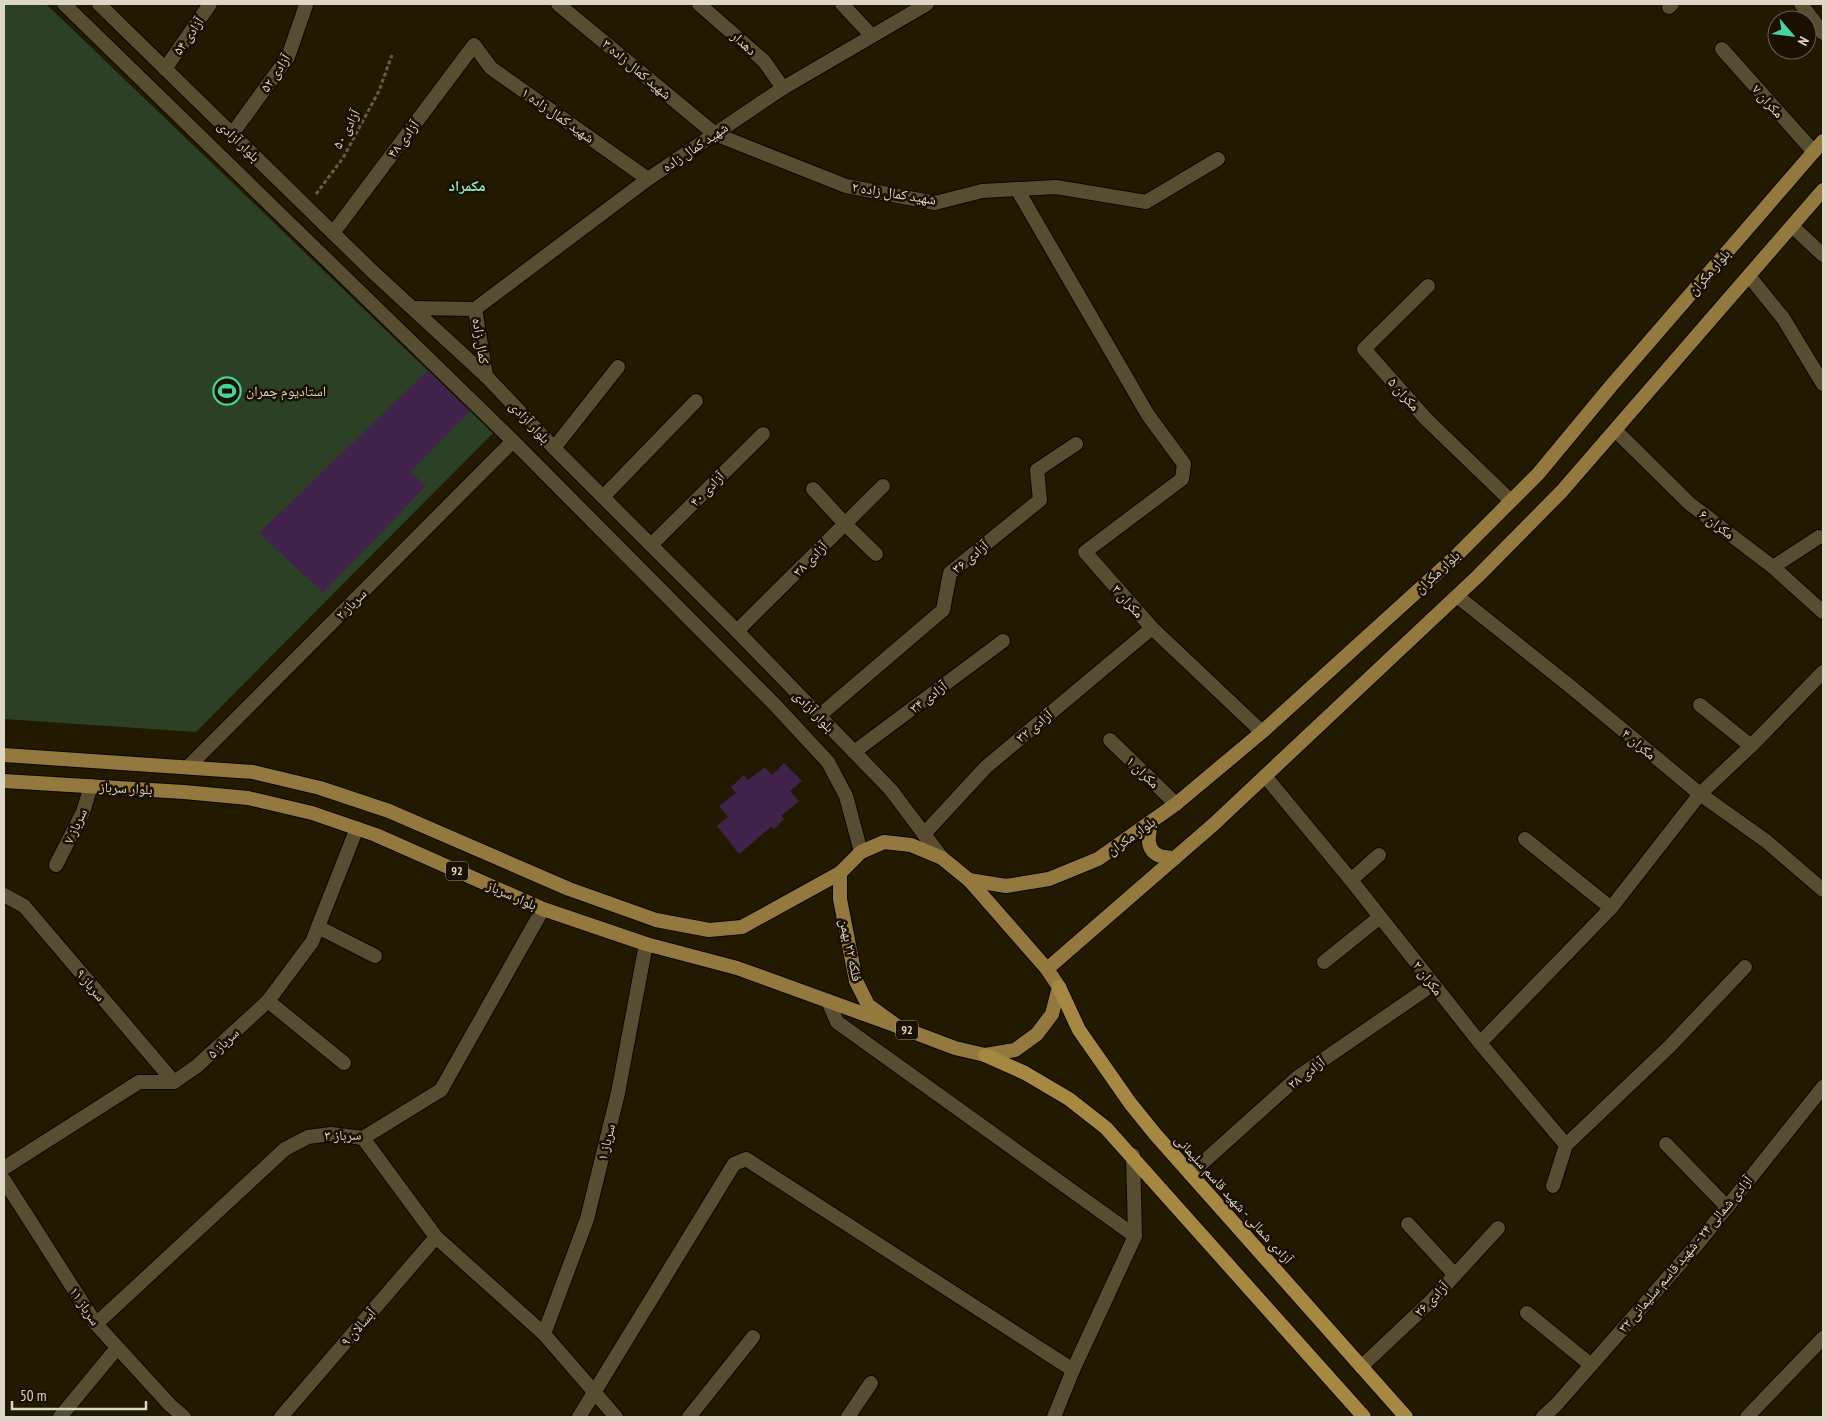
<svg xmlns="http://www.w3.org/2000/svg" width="1827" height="1421" viewBox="0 0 1827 1421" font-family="'PT Sans Narrow','Noto Naskh Arabic',sans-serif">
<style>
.green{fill:#2c4026}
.building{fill:#41224a}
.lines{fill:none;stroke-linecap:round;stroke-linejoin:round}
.minor-casing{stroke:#0c0500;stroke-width:16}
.tertiary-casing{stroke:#0c0500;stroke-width:16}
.secondary-casing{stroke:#0c0500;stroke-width:16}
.primary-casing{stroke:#0c0500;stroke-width:16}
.trunk-casing{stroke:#0c0500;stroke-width:16}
.path{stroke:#655d48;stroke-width:3;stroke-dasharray:4 2.5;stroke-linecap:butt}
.minor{stroke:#574d31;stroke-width:14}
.tertiary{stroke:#574d31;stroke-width:14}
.secondary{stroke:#574d31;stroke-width:14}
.primary{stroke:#93793e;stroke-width:14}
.trunk{stroke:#a78842;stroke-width:14}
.labels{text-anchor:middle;stroke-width:5;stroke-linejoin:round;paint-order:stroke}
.shield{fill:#191000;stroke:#a29b8b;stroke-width:1}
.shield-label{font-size:12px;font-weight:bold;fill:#dcd7c7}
.street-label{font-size:14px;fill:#dcd7c7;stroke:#191000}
.poi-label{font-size:14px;fill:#dcd7c7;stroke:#191000;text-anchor:start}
.neighbourhood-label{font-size:15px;font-weight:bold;fill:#91e7c0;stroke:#191000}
</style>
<rect width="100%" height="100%" fill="#221901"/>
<polygon class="green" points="4,4 46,4 493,433 196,732 4,719"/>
<g class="building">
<polygon points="428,370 470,411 410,472 426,486 323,593 259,533"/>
<polygon points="784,763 802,781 790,791 799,801 781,816 784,819 774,829 771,827 739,854 717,826 728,817 719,806 736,793 731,787 744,775 748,780 765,767 772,775"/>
</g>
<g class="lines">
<g class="minor-casing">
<g id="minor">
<polyline points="558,4 715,134 846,186 935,203 982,191 1056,187 1146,202 1218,159"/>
<polyline points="699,4 764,61 783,88"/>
<polyline points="842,4 872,36"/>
<polyline points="1801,4 1823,33"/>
<polyline points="1669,7 1672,4"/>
<polyline points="1722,49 1814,152"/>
<polyline points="165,69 210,4"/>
<polyline points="232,134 288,57 306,5"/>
<polyline points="1017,189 1148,415 1184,464 1182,479 1085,552 1152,628 1262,732"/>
<polyline points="1792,226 1823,255"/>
<polyline points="333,233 474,45 491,68 648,179"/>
<polyline points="1749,276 1783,318 1823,384"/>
<polyline points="1428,286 1364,349 1426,419 1511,501"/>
<polyline points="1615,430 1690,504 1773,567 1823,612"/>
<polyline points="554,448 618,367"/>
<polyline points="813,489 845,524 876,554"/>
<polyline points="603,497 696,401"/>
<polyline points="651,545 763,434"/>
<polyline points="1773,567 1819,537"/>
<polyline points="1457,596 1571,687 1700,794 1766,841 1823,890"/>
<polyline points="737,631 883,486"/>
<polyline points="1700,705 1751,746"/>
<polyline points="819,716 943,610 950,573 1040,500 1037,470 1076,444"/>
<polyline points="1110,740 1176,804"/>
<polyline points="854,752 1003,641"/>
<polyline points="189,766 513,441"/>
<polyline points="1265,776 1351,880 1480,1043 1566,1145 1553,1186"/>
<polyline points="924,834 986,767 1152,628"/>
<polyline points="1525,839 1611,908"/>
<polyline points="56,865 83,812 91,786"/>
<polyline points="1351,880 1379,855"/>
<polyline points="4,895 24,906 174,1082"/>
<polyline points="318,927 375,956"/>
<polyline points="1324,962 1380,917"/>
<polyline points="268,1001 344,1063"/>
<polyline points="828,1001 837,1022 1135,1236"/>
<polyline points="1480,1043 1611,908 1700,794 1751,746 1823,672"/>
<polyline points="363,1138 436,1237 544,1334 616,1417"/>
<polyline points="1666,1144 1727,1207"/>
<polyline points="1566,1145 1669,1047 1745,967"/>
<polyline points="4,1168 139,1082 174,1082 197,1066 268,1001 312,942 357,828"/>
<polyline points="1190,1174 1298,1077 1432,985"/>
<polyline points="4,1180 96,1324 170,1405 184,1417"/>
<polyline points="1408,1224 1455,1275"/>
<polyline points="1527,1313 1591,1365"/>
<polyline points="96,1324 285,1149 308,1137 331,1134 363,1138 441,1090 543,909"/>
<polyline points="544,1334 587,1219 618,1093 646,944"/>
<polyline points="1361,1367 1432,1300 1498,1228"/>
<polyline points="60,1417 117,1348"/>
<polyline points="281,1417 436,1237"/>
<polyline points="579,1417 734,1164 746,1159 1073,1370"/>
<polyline points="689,1417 753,1337"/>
<polyline points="848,1417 871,1383"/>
<polyline points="1054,1417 1073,1370 1135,1236 1133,1155"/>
<polyline points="1543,1417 1556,1405 1700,1241 1823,1087"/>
<polyline points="1747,1417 1823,1338"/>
</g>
</g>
<g class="tertiary-casing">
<g id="tertiary">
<polyline points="413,308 475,309"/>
<polyline points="475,309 648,179 783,88 927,4"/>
<polyline points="475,309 486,376"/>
</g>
</g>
<g class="secondary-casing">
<g id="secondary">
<polyline points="64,4 513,441 776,706 828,762 846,796 861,852"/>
<polyline points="99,4 373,272 486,376 554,448 737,631 891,790 942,858"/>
</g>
</g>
<g class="primary-casing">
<g id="primary">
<polyline points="4,755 253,772 320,788 389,811 569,889 656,920 709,930 742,927 840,873"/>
<polyline points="4,781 184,792 248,798 312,813 376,835 543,909 646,944 737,968 897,1026"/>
<path d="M1152,822c-7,22 -4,36 23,36"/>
<polygon points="884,842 911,845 942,858 969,880 1047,969 1059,987 1052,1014 1037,1034 1015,1050 985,1055 955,1048 897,1026 868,1005 856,981 840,899 840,873 861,852"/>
<polyline points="969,880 1006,886 1049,879 1098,859 1176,804 1262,732 1455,557 1538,474 1611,386 1823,141"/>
<polyline points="1047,969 1214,824 1478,576 1562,491 1823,190"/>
</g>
</g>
<g class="trunk-casing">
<g id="trunk">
<polyline points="1059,987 1079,1030 1130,1103 1155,1134 1406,1417"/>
<polyline points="985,1055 1025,1073 1069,1099 1106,1128 1364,1417"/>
</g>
</g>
<polyline class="path" points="316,194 343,158 379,91 392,55"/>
<use href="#minor" class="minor"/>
<use href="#tertiary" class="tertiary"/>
<use href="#secondary" class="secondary"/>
<use href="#primary" class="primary"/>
<use href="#trunk" class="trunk"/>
</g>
<defs>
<g id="stadium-ring" transform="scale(1.4375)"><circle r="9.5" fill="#191000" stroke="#45d49f" stroke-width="1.5"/><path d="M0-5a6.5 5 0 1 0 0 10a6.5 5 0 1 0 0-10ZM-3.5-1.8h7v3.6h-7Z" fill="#45d49f"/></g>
</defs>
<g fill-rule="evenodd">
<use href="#stadium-ring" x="227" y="391"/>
</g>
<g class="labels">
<g class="shield">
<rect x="446" y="861.5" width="22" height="19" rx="4"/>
<rect x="896" y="1020.5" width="22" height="19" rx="4"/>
</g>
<g class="shield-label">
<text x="457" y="875">92</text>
<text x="907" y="1034">92</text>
</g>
<g class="street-label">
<text transform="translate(188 36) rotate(-55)" y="5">آزادی ۵۴</text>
<text transform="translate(744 43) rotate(42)" y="5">دهدار</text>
<text transform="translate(637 69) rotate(40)" y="5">شهید کمال زاده ۳</text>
<text transform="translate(275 73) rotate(-56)" y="5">آزادی ۵۲</text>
<text transform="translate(1768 101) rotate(48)" y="5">مکران ۷</text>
<text transform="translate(558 115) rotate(35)" y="5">شهید کمال زاده ۱</text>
<text transform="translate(346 129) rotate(-62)" y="5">آزادی ۵۰</text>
<text transform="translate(403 139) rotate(-53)" y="5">آزادی ۴۸</text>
<text transform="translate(239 141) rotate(44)" y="5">بلوار آزادی</text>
<text transform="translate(695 147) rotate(-34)" y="5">شهید کمال زاده</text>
<text transform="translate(894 193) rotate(9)" y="5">شهید کمال زاده ۲</text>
<text transform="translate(1709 272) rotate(-49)" y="5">بلوار مکران</text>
<text transform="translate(481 341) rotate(81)" y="5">کمال زاده</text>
<text transform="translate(1404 394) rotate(48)" y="5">مکران ۵</text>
<text transform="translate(530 422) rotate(47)" y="5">بلوار آزادی</text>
<text transform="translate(707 489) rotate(-45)" y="5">آزادی ۴۰</text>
<text transform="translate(1717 524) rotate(37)" y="5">مکران ۶</text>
<text transform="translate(970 557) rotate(-40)" y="5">آزادی ۳۶</text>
<text transform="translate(810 559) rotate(-45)" y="5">آزادی ۳۸</text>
<text transform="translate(1437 572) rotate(-43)" y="5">بلوار مکران</text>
<text transform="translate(1128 601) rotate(48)" y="5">مکران ۳</text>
<text transform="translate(351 604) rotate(-45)" y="5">سرباز ۲</text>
<text transform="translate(928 697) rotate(-37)" y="5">آزادی ۳۴</text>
<text transform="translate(814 711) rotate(46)" y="5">بلوار آزادی</text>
<text transform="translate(1034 726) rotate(-40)" y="5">آزادی ۳۲</text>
<text transform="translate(1639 744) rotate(40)" y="5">مکران ۴</text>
<text transform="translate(1143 772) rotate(44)" y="5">مکران ۱</text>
<text transform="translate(126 788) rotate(3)" y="5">بلوار سرباز</text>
<text transform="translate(75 826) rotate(-65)" y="5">سرباز ۷</text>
<text transform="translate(1131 836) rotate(-35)" y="5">بلوار مکران</text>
<text transform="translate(512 895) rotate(24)" y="5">بلوار سرباز</text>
<text transform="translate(851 950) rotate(78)" y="5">فلکه ۲۲ بهمن</text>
<text transform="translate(1428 978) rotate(52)" y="5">مکران ۲</text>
<text transform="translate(91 985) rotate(50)" y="5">سرباز ۹</text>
<text transform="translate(223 1043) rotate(-43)" y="5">سرباز ۵</text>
<text transform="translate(1306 1073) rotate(-37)" y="5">آزادی ۲۸</text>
<text transform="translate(343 1135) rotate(-1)" y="5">سرباز ۳</text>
<text transform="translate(606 1142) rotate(-76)" y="5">سرباز ۱</text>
<text transform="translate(1234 1199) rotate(48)" y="5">آزادی شمالی - شهید قاسم سلیمانی</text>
<text transform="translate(1685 1254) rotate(-50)" y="5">آزادی شمالی ۲۴ - شهید قاسم سلیمانی ۳۲</text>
<text transform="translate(1431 1299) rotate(-46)" y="5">آزادی ۲۶</text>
<text transform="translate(85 1306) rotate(56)" y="5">سرباز ۱۱</text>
<text transform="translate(358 1327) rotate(-49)" y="5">آبسالان ۹</text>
</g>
<g class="poi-label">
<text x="246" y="396">استادیوم چمران</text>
</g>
<g class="neighbourhood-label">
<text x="467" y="191">مکمراد</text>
</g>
</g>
<rect width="1827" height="1421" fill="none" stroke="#dcd7c7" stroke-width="10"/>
<g transform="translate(1792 35) rotate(118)"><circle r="24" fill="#191000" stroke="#676050"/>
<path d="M0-4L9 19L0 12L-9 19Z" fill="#45d49f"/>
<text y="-8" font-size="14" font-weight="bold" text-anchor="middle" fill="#dcd7c7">N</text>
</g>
<path d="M12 1401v8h134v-8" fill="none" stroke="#dcd7c7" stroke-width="2.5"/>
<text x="20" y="1401" font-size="15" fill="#dcd7c7" stroke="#191000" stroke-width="4" paint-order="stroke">50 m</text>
</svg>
